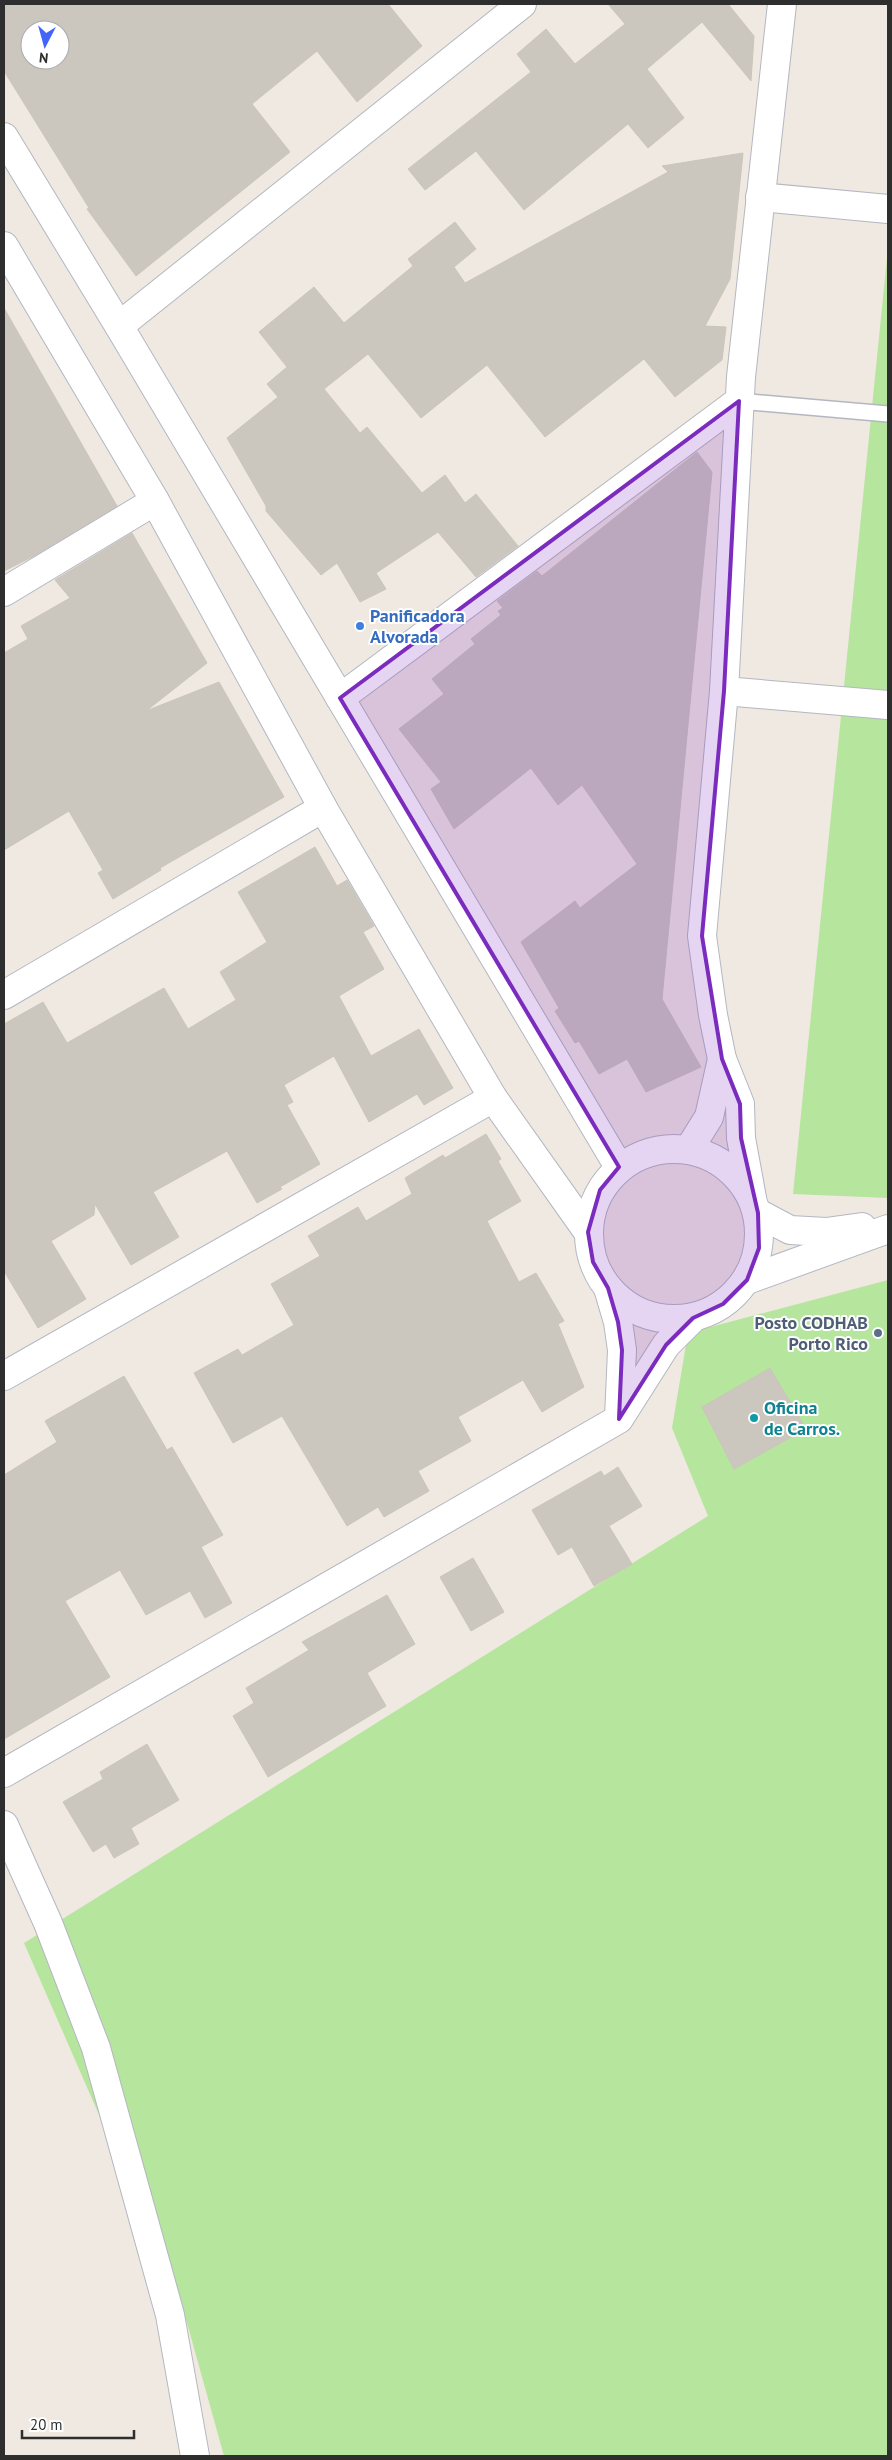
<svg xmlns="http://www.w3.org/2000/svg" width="892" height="2460" viewBox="0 0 892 2460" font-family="'PT Sans',sans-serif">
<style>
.green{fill:#b6e59e}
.building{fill:#cbc7bf;stroke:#cbc5ba;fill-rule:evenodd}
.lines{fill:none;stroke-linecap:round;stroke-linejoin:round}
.service-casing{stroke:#b4b7c1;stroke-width:18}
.minor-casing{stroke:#b4b7c1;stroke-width:30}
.tertiary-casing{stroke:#b4b7c1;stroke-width:30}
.service{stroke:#fff;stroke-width:15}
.minor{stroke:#fff;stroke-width:28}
.tertiary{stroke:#fff;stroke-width:28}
.marked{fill:#7b2cbf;fill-opacity:0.2;stroke:#7b2cbf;stroke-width:4;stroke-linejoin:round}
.shop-dot{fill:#3f7fe0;stroke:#fff;stroke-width:2}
.service-dot{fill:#5c6f8a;stroke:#fff;stroke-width:2}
.culture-dot{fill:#0f9aa8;stroke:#fff;stroke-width:2}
.labels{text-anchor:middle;stroke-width:4;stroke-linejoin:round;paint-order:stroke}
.shop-label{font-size:18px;font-weight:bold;fill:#366cbe;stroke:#fff;text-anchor:start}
.service-label{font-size:18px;font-weight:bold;fill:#4e5e75;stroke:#fff;text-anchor:end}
.culture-label{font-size:18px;font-weight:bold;fill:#0d838f;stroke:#fff;text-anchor:start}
</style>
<rect width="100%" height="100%" fill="#efe9e1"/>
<g class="green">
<polygon points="888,248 888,1198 793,1194"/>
<polygon points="888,1280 888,2456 224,2456 182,2305 24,1943 708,1516 672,1428 688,1333"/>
</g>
<g class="building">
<path d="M4,4h384l34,42 -65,56 -40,-51 -65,53 38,48 -154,124 -49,-67 2,-1 -85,-137zM30,30h30v30h-30z"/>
<polygon points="608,4 728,4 754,36 751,81 702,22 647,69 684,118 648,148 628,124 524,210 476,151 425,190 408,169 531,72 517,54 546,29 575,64 625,24"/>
<polygon points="743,153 730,279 705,326 726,327 722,360 675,397 644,359 545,437 487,365 421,418 368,354 324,389 360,433 367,427 422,493 445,475 465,503 476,494 518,546 476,577 438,532 376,573 386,589 360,602 337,563 321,575 266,511 266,506 227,438 278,397 267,384 287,367 259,332 314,287 344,323 413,266 408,259 455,222 476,249 454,267 465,283 668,172 662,166"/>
<polygon points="4,308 117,506 36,555 4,571"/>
<polygon points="697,452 712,472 662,999 701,1067 646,1092 627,1059 599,1074 579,1041 575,1043 555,1011 559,1008 521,942 575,901 580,908 637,864 582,785 558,805 531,768 454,829 431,789 441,782 399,729 444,694 432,679 475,644 471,639 501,615 498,611 503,608 497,601 537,571 542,576"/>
<polygon points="132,533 207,663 146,711 219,682 284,797 160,868 161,870 113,899 98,873 103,870 69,811 4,850 4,653 28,639 21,626 70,598 55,580"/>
<polygon points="315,847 337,886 347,880 374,926 363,932 384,969 339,996 371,1056 419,1029 453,1088 424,1105 417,1094 369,1122 334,1056 284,1085 293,1102 287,1105 320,1164 280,1187 282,1189 257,1203 227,1151 153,1192 179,1237 131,1265 95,1204 94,1215 51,1241 86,1299 38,1328 4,1271 4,1024 43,1002 67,1043 164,988 188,1029 236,1000 220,972 267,942 238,892"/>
<polygon points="486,1134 501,1159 498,1161 521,1201 487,1221 519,1282 536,1273 564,1321 558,1324 584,1387 542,1412 523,1380 458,1417 471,1441 418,1471 429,1491 384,1517 378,1507 347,1526 282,1416 233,1443 194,1373 238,1349 242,1355 294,1325 271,1284 320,1256 308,1236 358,1207 366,1221 412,1194 405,1178 443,1155 445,1158"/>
<polygon points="770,1368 806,1429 734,1469 702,1407"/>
<polygon points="124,1376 167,1450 172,1447 223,1535 201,1547 232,1603 205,1618 190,1591 146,1615 120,1570 65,1601 110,1677 4,1739 4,1475 57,1442 45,1421"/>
<polygon points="618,1467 642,1506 609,1526 632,1564 594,1586 572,1547 558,1555 532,1510 601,1471 604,1476"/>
<polygon points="473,1558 504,1612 471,1631 440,1577"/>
<polygon points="387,1595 415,1644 367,1673 386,1706 268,1777 233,1716 254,1703 246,1688 309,1650 302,1642"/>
<polygon points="147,1744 179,1800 131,1828 139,1844 114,1858 106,1844 93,1852 63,1802 103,1779 100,1772"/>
</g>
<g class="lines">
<g class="service-casing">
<polyline id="service" points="739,401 888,414"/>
</g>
<g class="minor-casing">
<g id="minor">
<polyline points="760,197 888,209"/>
<polyline points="119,326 522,4"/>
<polyline points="4,592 155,501"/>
<polyline points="724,691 888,705"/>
<polyline points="340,698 739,401"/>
<polyline points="4,995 323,808"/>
<polyline points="689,1149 709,1117 722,1059"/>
<polyline points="752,1198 741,1138 740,1104 722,1059 713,1015 702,936 724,691 741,377 782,4"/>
<polyline points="608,1288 618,1322 622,1350 619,1418"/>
<polyline points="4,1376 493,1098"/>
<polyline points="4,1773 619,1419 666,1345 693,1318"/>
<polyline points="4,1825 48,1923 96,2048 170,2315 195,2456"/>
</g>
</g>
<g class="tertiary-casing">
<g id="tertiary">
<polyline points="4,137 119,326 619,1167"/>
<polyline points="4,246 155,501 323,808 493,1098 588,1232"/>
<circle cx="674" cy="1234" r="85"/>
<polyline points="758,1213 790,1230 826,1232 862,1227"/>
<polyline points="747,1280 888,1229"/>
</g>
</g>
<use href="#service" class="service"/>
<use href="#minor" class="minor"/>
<use href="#tertiary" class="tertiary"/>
</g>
<path class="marked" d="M739,401l-15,290 -22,245 20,123 18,45 1,34 17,75 1,35 -12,32 -24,24 -30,14 -27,27 -47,74 3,-69 -4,-28 -10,-34 -15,-26 -5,-30 12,-42 19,-23 -279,-469z"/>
<circle class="shop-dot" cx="360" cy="626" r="5"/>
<circle class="service-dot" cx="878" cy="1333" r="5"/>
<circle class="culture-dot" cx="754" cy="1418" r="5"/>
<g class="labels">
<g class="shop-label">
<text x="370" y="622">Panificadora<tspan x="370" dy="21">Alvorada</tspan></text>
</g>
<g class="service-label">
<text x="868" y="1329">Posto CODHAB<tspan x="868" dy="21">Porto Rico</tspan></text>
</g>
<g class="culture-label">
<text x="764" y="1414">Oficina<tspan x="764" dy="21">de Carros.</tspan></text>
</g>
</g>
<rect width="892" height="2460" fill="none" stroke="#2e2e2e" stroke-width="10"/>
<g transform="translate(45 45) rotate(186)"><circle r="24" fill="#ffffff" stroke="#ababab"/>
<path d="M0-4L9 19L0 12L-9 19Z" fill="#4264fb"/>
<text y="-8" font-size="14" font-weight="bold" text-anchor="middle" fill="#2e2e2e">N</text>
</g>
<path d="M22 2430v8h112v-8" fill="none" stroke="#2e2e2e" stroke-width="2.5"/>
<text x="30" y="2430" font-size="15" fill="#2e2e2e" stroke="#ffffff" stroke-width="4" paint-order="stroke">20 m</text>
</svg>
